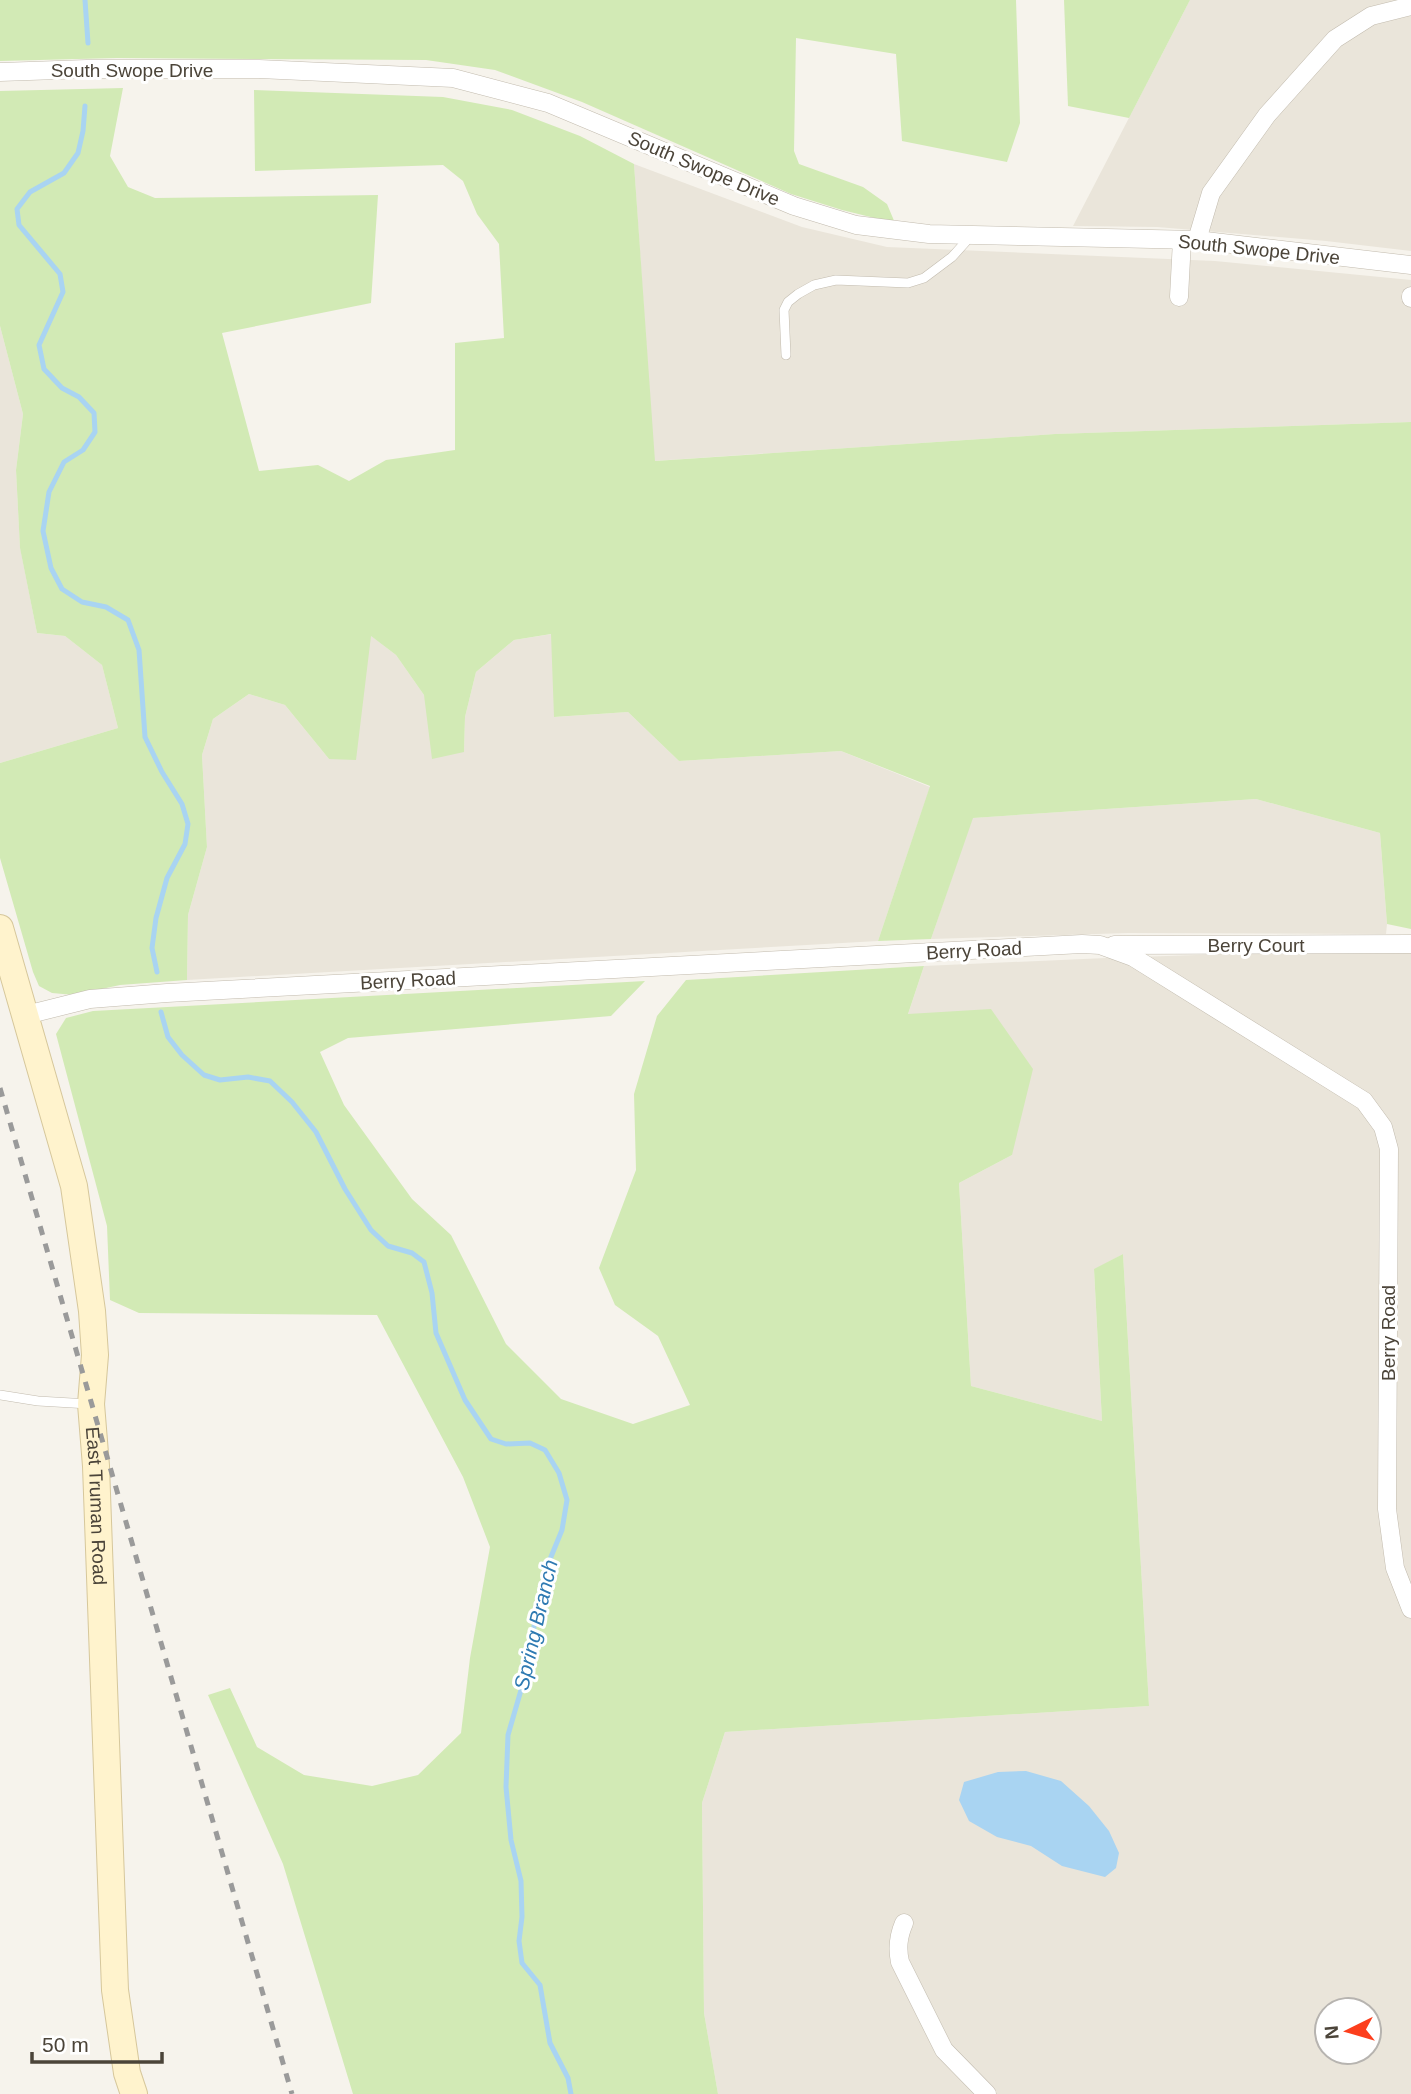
<svg xmlns="http://www.w3.org/2000/svg" width="1411" height="2094" viewBox="0 0 1411 2094" font-family="Arial,sans-serif">
<style>
.residential{fill:#eae5da;fill-rule:evenodd}
.green{fill:#d2eab5}
.water{fill:#a9d4f2}
.lines{fill:none;stroke-linecap:round;stroke-linejoin:round}
.stream{stroke:#a9d4f2;stroke-width:5}
.service-casing{stroke:#c2bbae;stroke-width:10}
.minor-casing{stroke:#c2bbae;stroke-width:19}
.secondary-casing{stroke:#d6c79b;stroke-width:28}
.service{stroke:#fff;stroke-width:9}
.minor{stroke:#fff;stroke-width:18}
.secondary{stroke:#fff3cd;stroke-width:26}
.rail{stroke:#9a9a9a;stroke-width:5;stroke-dasharray:9 9;stroke-linecap:butt}
.labels{text-anchor:middle;stroke-width:6;stroke-linejoin:round;paint-order:stroke}
.street-label{font-size:19px;fill:#4b4439;stroke:#fff}
.water-label{font-size:21px;font-style:italic;fill:#2e7ab2;stroke:#fff}
</style>
<rect width="100%" height="100%" fill="#f6f3ec"/>
<g class="residential">
<polygon points="1190,0 1411,0 1411,251 1326,241 1157,227 1073,226"/>
<polygon points="634,164 802,227 887,247 1215,261 1411,280 1411,422 1055,434 654,461"/>
<polygon points="0,326 23,414 16,470 20,547 37,633 65,636 102,665 118,728 0,763"/>
<polygon points="552,634 555,717 628,712 679,761 841,751 930,787 878,941 187,980 188,915 207,847 202,755 213,719 249,694 285,705 329,759 370,635 396,655 464,752 465,717 476,672 514,640"/>
<polygon points="1256,799 1380,833 1387,924 1386,934 1128,933 931,939 972,818"/>
<path d="M1411,948v1146h-693l-14,-81 -2,-210 23,-71 424,-26 -26,-452 -29,16 8,151 -131,-35 -12,-203 53,-28 -104,-141 16,-48 182,-8zM1327,2010h42v42h-42z"/>
</g>
<g class="green">
<polygon points="0,0 1016,0 1020,123 1007,162 902,141 896,54 796,38 794,151 799,164 863,187 887,204 895,223 842,210 791,194 582,102 495,70 426,60 117,58 0,61"/>
<polygon points="1064,0 1190,0 1129,118 1068,106"/>
<polygon points="123,88 110,156 128,187 155,198 378,195 371,303 222,333 259,471 318,465 349,481 386,460 455,450 455,343 504,338 499,244 477,214 463,181 443,165 255,171 254,90 443,97 512,110 580,136 634,164 655,461 1055,434 1411,422 1411,929 1387,924 1380,833 1256,799 973,818 931,939 878,941 930,786 841,751 679,761 628,712 554,717 551,634 514,640 476,672 465,717 464,752 432,759 424,695 396,655 371,636 356,760 329,759 285,705 249,694 213,719 202,755 207,847 188,915 187,980 120,985 74,995 52,993 39,986 33,972 0,858 0,763 118,728 102,665 65,636 37,633 20,548 16,470 23,414 0,326 0,91"/>
<polygon points="924,966 908,1014 991,1009 1033,1069 1012,1155 959,1183 971,1386 1102,1421 1094,1269 1123,1254 1149,1706 725,1732 702,1803 704,2013 718,2094 353,2094 283,1864 208,1695 230,1688 257,1747 304,1775 372,1786 418,1775 461,1733 470,1658 490,1547 463,1477 377,1315 139,1313 110,1300 107,1226 56,1034 66,1018 93,1011 645,981 611,1016 348,1038 320,1052 344,1105 412,1199 451,1235 506,1344 561,1399 633,1424 690,1405 658,1336 615,1305 599,1268 636,1170 634,1094 657,1016 686,980"/>
</g>
<polygon class="water" points="1026,1771 1061,1781 1089,1806 1109,1831 1119,1853 1116,1868 1105,1877 1062,1866 1031,1846 997,1837 969,1821 959,1800 964,1782 998,1772"/>
<g class="lines">
<g class="stream">
<polyline points="85,0 88,43"/>
<polyline points="85,106 83,131 78,153 64,173 30,192 17,209 19,225 60,274 63,292 39,345 44,369 62,388 79,397 94,413 95,432 83,450 64,462 49,492 43,531 51,568 62,589 82,602 106,607 128,620 139,650 145,737 162,772 182,804 188,824 185,844 167,878 156,918 152,948 157,972"/>
<polyline points="161,1012 168,1037 182,1055 204,1075 220,1080 248,1077 270,1081 292,1102 316,1132 345,1189 371,1230 388,1246 412,1253 424,1262 432,1293 436,1333 465,1400 491,1439 506,1444 530,1443 545,1450 559,1473 567,1500 562,1530 546,1569 536,1610 530,1659 508,1735 506,1787 511,1840 521,1881 522,1917 519,1941 522,1963 540,1985 550,2043 568,2078 571,2094"/>
</g>
<g class="service-casing">
<g id="service">
<polyline points="786,355 784,310 788,302 798,294 814,285 836,280 908,283 924,278 952,257 970,237"/>
<polyline points="0,1395 38,1401 89,1404"/>
</g>
</g>
<g class="minor-casing">
<g id="minor">
<polyline points="0,72 87,69 259,69 453,78 548,103 794,206 856,225 929,234 1197,240 1411,265"/>
<polyline points="1197,240 1211,193 1267,115 1335,39 1371,16 1411,6"/>
<polyline points="1179,297 1182,240"/>
<polyline points="1411,298 1411,296"/>
<polyline points="1114,945 1411,944"/>
<polyline points="26,1015 90,999 167,993 1082,944 1100,945 1133,957 1364,1101 1383,1127 1389,1149 1387,1509 1395,1568 1411,1609"/>
<path d="M904,1923c-6,14 -7,25 -4,39l44,88 43,44"/>
</g>
</g>
<g class="secondary-casing">
<g id="secondary">
<path id="s1" d="M0,928l74,258 18,125 3,44 -4,49 5,62 19,524 12,83 7,21"/>
</g>
</g>
<use href="#service" class="service"/>
<use href="#minor" class="minor"/>
<use href="#secondary" class="secondary"/>
<polyline class="rail" points="0,1088 292,2094"/>
</g>
<g class="labels">
<g class="street-label">
<text x="132" y="77">South Swope Drive</text>
<text transform="translate(704 168) rotate(23)" y="7">South Swope Drive</text>
<text transform="translate(1259 249) rotate(6)" y="7">South Swope Drive</text>
<text x="1256" y="952">Berry Court</text>
<text transform="translate(974 950) rotate(-3)" y="7">Berry Road</text>
<text transform="translate(408 980) rotate(-3)" y="7">Berry Road</text>
<text transform="translate(1388 1333) rotate(-90)" y="7">Berry Road</text>
<text dy="7" stroke="none"><textPath href="#s1" startOffset="590">East Truman Road</textPath></text>
</g>
<g class="water-label">
<text transform="translate(536 1625) rotate(-77)" y="7">Spring Branch</text>
</g>
</g>
<g transform="translate(1348 2031) rotate(265)"><circle r="33" fill="#ffffff" stroke="#b7b4b0" stroke-width="2"/>
<path d="M0-5L12 26L0 18L-12 26Z" fill="#fc3f1d"/>
<text y="-10" font-size="19" font-weight="bold" text-anchor="middle" fill="#4b4439">N</text>
</g>
<path d="M32 2052v10h130v-10" fill="none" stroke="#4b4439" stroke-width="3.5"/>
<text x="42" y="2052" font-size="21" fill="#4b4439" stroke="#ffffff" stroke-width="5" paint-order="stroke">50 m</text>
</svg>
